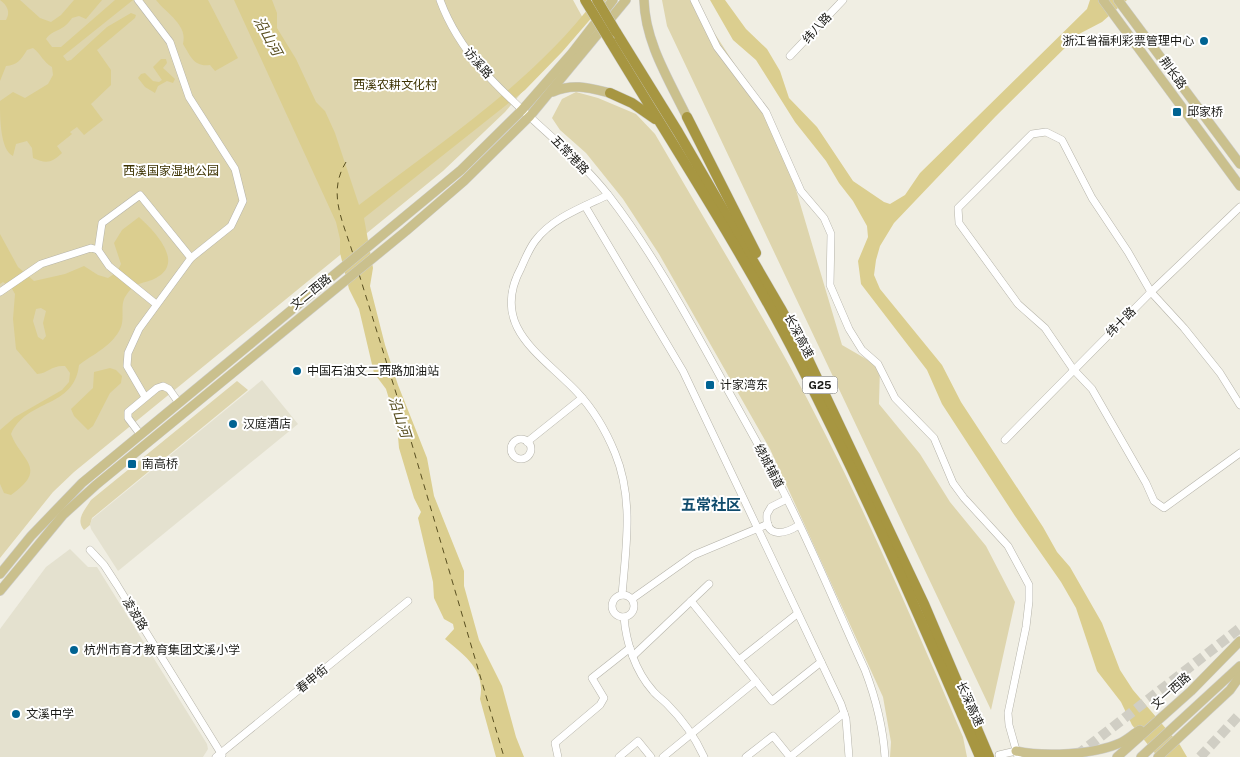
<svg xmlns="http://www.w3.org/2000/svg" width="1240" height="757" viewBox="0 0 1240 757" font-family="'Public Sans','Noto Sans SC',sans-serif">
<style>
.built{fill:#e4e1cf}
.green{fill:#ded5ad}
.water{fill:#dbce8f;fill-rule:evenodd}
.lines{fill:none;stroke-linecap:round;stroke-linejoin:round}
.ferry{stroke:#594f20;stroke-width:1;stroke-dasharray:6 5;stroke-linecap:butt}
.highway-tunnel{stroke:#d0cec4;stroke-width:10;stroke-dasharray:10 5;stroke-linecap:butt}
.minor-casing{stroke:#b5b3a9;stroke-width:8}
.major-casing{stroke:#cdcdcc;stroke-width:10}
.highway-casing{stroke:#cdcdcc;stroke-width:11}
.minor{stroke:#fff;stroke-width:7}
.major{stroke:#cac08d;stroke-width:9}
.highway{stroke:#a79641;stroke-width:10}
.highway-bridge-casing{stroke:#cdcdcc;stroke-width:11;stroke-linecap:butt}
.highway-bridge{stroke:#a79641;stroke-width:10}
.poi-dot{fill:#006392;stroke:#fff;stroke-width:2}
.labels{text-anchor:middle;stroke-width:4;stroke-linejoin:round;paint-order:stroke}
.shield{fill:#fff;stroke:#5f5f5c;stroke-width:1}
.shield-label{font-size:11px;font-weight:bold;fill:#1a1a16}
.street-label{font-size:12px;fill:#1a1a16;stroke:#fff}
.poi-label{font-size:12px;fill:#1a1a16;stroke:#fff;text-anchor:start}
.park-label{font-size:12px;fill:#3c3200;stroke:#fff}
.water-label{font-size:14px;font-style:italic;fill:#594f20;stroke:#fff}
.quarter-label{font-size:15px;font-weight:bold;fill:#114c6d;stroke:#fff}
</style>
<rect width="100%" height="100%" fill="#f0eee3"/>
<g class="built">
<polygon points="262,380 298,424 118,571 91,529 90,525 92,519"/>
<polygon points="70,549 88,567 97,567 207,744 208,749 203,757 0,757 0,629 46,567"/>
</g>
<g class="green">
<polygon points="0,0 573,0 584,20 505,112 443,171 74,472 53,492 0,558"/>
<polygon points="662,0 693,0 750,88 788,163 842,345 880,367 879,404 920,454 950,502 986,546 1015,602 991,710 667,26"/>
<path d="M576,92l22,6 38,16 19,20c44,76 90,152 133,229 66,121 121,248 175,374l4,20h-77l1,-15 -8,-45 -113,-248 -111,-195 -36,-55 -37,-46 -26,-23 -8,-12 10,-19z"/>
<path d="M237,381l11,9 -156,128 -2,7 -6,5c-9,-11 1,-20 7,-30z"/>
</g>
<g class="water">
<path d="M0,0h20l20,18 11,4 10,-7 13,-15h28l-16,19 -7,-3 -7,2c-10,15 -18,10 -26,21l6,8h9l54,-47h18l-70,56 4,5 4,-1 36,-33 24,-14 5,2 -1,3 -38,32 14,20v15l-20,19 12,16 -19,15 -7,-8 -7,5 2,2 -15,12 5,7c-10,10 -16,11 -29,5l-1,-10 -5,-7 -11,3 -3,12c-13,-6 -13,-39 -13,-55l13,-9 12,6 23,-14 5,-9 -1,-8c-9,-5 -11,-13 -19,-19l-6,2c-6,10 -10,15 -21,16l-6,15v-61h6c5,-8 1,-15 -6,-20z"/>
<path d="M156,0h52l30,58 -23,13 -5,-6c-16,2 -19,-8 -27,-21 5,-19 -16,-30 -27,-44z"/>
<path d="M234,0h38l5,13v15l19,31 20,43 9,9 10,22 24,72c82,-63 173,-122 236,-205h12l-45,52 -37,38 -161,128 9,50 -3,18 15,59 13,40 29,73 7,38 30,75v15l15,54 23,46 14,51 8,20h-28l-16,-58c6,-29 -15,-43 -35,-60l9,-10 -1,-5 -9,-5 -10,-21 -1,-16 -15,-64 3,-6 -7,-14 -15,-50 -2,-23 -11,-36 -12,-16 -15,-64 -10,-20 -9,-36v-14l-4,-17z"/>
<polygon points="710,0 725,0 746,29 767,49 780,71 789,98 817,127 853,181 884,202 890,204 905,195 920,173 1087,9 1090,0 1127,0 1102,22 1079,34 996,116 894,223 880,246 876,260 874,275 880,289 942,365 961,402 1043,527 1057,552 1070,567 1102,623 1120,670 1133,690 1180,745 1187,757 1158,757 1132,725 1121,702 1097,671 1076,608 1061,582 1015,516 942,404 927,370 861,284 858,261 868,237 867,226 853,201 839,183 826,161 795,122 756,60 733,40"/>
<polygon points="161,59 166,59 167,63 163,68 175,79 173,83 167,81 158,86 155,93 145,87 138,78 141,74 145,73 153,81 159,82 162,80 153,67"/>
<path d="M139,217c14,13 47,45 17,61 -11,6 -20,3 -29,16 -8,10 -2,22 -6,33 -8,19 -28,27 -42,38 -5,44 -52,33 -68,69 10,27 38,34 0,61l-7,-2 -4,-9v-54l15,-13 47,-27 7,-8 1,-9 -5,-7c-14,-1 -16,7 -28,8l-21,-25 -3,-30 2,-25 -4,-7 -8,-5 -3,2v-50l18,33 16,14 31,-7 19,-8 14,9 10,3 9,-6 4,-8 -7,-21 8,-13zM41,308l5,3 -3,12 3,13 -3,4 -5,-3 -5,-16 3,-12z"/>
<polygon points="110,368 116,370 122,376 121,383 110,393 93,426 88,430 74,416 71,409 93,388 94,372"/>
</g>
<g class="lines">
<g class="ferry">
<path d="M346,162c-19,31 -3,59 7,92"/>
<polyline points="359,274 411,441 504,757"/>
</g>
<g class="highway-tunnel">
<polyline points="1077,755 1240,628"/>
<polyline points="1200,757 1240,714"/>
</g>
<g class="minor-casing">
<g id="minor">
<polyline points="138,0 170,42 189,97 235,169 243,201 231,226 191,258 139,329 128,353 127,366 145,397"/>
<path d="M440,0c31,85 116,128 169,196 41,53 74,113 106,171 22,40 45,80 66,120 31,60 56,122 84,183 11,29 18,56 20,87"/>
<polyline points="694,0 717,47 766,112 801,191 824,218 831,234 830,285 849,329 862,350 878,364 895,398 934,438 953,483 964,498 1008,546 1029,585 1029,601 1026,627 1008,713 1009,725 1018,757"/>
<polyline points="790,56 843,0"/>
<path d="M608,195c-25,12 -56,23 -73,46 -6,8 -10,18 -14,27 -32,59 21,87 56,124 16,17 29,39 38,61 19,46 11,94 7,142"/>
<polyline points="585,206 683,371 841,704 846,719 849,757"/>
<polyline points="98,250 102,223 140,195 191,258"/>
<polyline points="0,292 41,264 91,248 98,250 109,266 156,304"/>
<polyline points="1240,405 1220,373 1184,328 1151,292 1128,252 1092,198 1062,140 1046,132 1032,134 958,208 959,223 1018,304 1045,328 1073,369 1092,389 1146,483 1154,501 1164,508 1240,453"/>
<polyline points="140,434 128,418 128,412 157,388 163,386 169,389 179,403"/>
<circle cx="521" cy="449" r="10"/>
<polyline points="1005,440 1151,292 1240,207"/>
<polyline points="527,442 582,398"/>
<path d="M787,499l-16,8 -4,7c-2,24 17,21 32,11"/>
<polyline points="90,550 104,565 117,585 222,755"/>
<circle cx="623" cy="606" r="11"/>
<polyline points="632,599 694,555 768,524"/>
<polyline points="691,601 772,701 821,662"/>
<path d="M624,617c2,25 11,54 29,74 4,5 9,8 14,13 15,15 28,33 37,53"/>
<polyline points="633,656 709,584"/>
<polyline points="739,660 797,614"/>
<polyline points="999,755 1016,751"/>
<polyline points="216,757 408,601"/>
<polyline points="558,757 555,743 600,705 604,698 592,678 630,648"/>
<polyline points="619,757 638,741 651,757"/>
<polyline points="663,757 756,681"/>
<polyline points="746,757 773,736 790,757 844,713"/>
</g>
</g>
<g class="major-casing">
<g id="major">
<path d="M644,0c1,42 25,80 43,117"/>
<polyline points="1103,0 1240,186"/>
<polyline points="1118,0 1240,164"/>
<path d="M553,92c20,-9 36,-4 57,1"/>
<polyline points="0,574 31,536 82,483 461,170 522,110 572,53 613,0"/>
<polyline points="0,591 63,515 96,485 406,231 464,181 530,116 626,0"/>
<path d="M1016,751c28,6 77,4 104,-8 7,-3 13,-9 20,-13"/>
<polyline points="1117,757 1191,691 1240,641"/>
<polyline points="1141,757 1240,666"/>
<polyline points="1158,757 1230,690 1240,676"/>
</g>
</g>
<g class="highway-casing">
<g id="highway">
<polyline points="616,32 678,132 781,309 808,359 924,604 989,757"/>
<path d="M610,41c64,106 133,211 189,321 66,129 124,262 181,395"/>
<polyline points="610,93 632,103 655,119"/>
<polyline points="687,117 756,253"/>
</g>
</g>
<use href="#minor" class="minor"/>
<use href="#major" class="major"/>
<use href="#highway" class="highway"/>
<g class="highway-bridge-casing">
<g id="highway-bridge">
<polyline points="585,0 610,41"/>
<polyline points="597,0 616,32"/>
</g>
</g>
<use href="#highway-bridge" class="highway-bridge"/>
</g>
<g class="poi-dot">
<circle cx="1204" cy="41" r="5"/>
<rect x="1172" y="107" width="10" height="10" rx="2.5"/>
<circle cx="297" cy="371" r="5"/>
<rect x="705" y="380" width="10" height="10" rx="2.5"/>
<circle cx="233" cy="424" r="5"/>
<rect x="127" y="459" width="10" height="10" rx="2.5"/>
<circle cx="74" cy="650" r="5"/>
<circle cx="16" cy="714" r="5"/>
</g>
<g class="labels">
<rect class="shield" x="802.5" y="376.5" width="35" height="17" rx="4"/>
<g class="shield-label">
<text x="820" y="389">G25</text>
</g>
<g class="street-label">
<text transform="translate(817 28) rotate(-47)" y="4">纬八路</text>
<text transform="translate(478 63) rotate(49)" y="4">访溪路</text>
<text transform="translate(1173 73) rotate(54)" y="4">荆长路</text>
<text transform="translate(570 155) rotate(46)" y="4">五常港路</text>
<text transform="translate(311 292) rotate(-39)" y="4">文二西路</text>
<text transform="translate(1121 322) rotate(-45)" y="4">纬十路</text>
<text transform="translate(799 336) rotate(62)" y="4">长深高速</text>
<text transform="translate(769 466) rotate(62)" y="4">绕城辅道</text>
<text transform="translate(135 614) rotate(58)" y="4">凌波路</text>
<text transform="translate(312 679) rotate(-39)" y="4">春申街</text>
<text transform="translate(1171 691) rotate(-42)" y="4">文一西路</text>
<text transform="translate(970 704) rotate(66)" y="4">长深高速</text>
</g>
<g class="poi-label">
<text x="1194" y="45" text-anchor="end">浙江省福利彩票管理中心</text>
<text x="1187" y="116">邱家桥</text>
<text x="307" y="375">中国石油文二西路加油站</text>
<text x="720" y="389">计家湾东</text>
<text x="243" y="428">汉庭酒店</text>
<text x="142" y="468">南高桥</text>
<text x="84" y="654">杭州市育才教育集团文溪小学</text>
<text x="26" y="718">文溪中学</text>
</g>
<g class="park-label">
<text x="395" y="89">西溪农耕文化村</text>
<text x="171" y="175">西溪国家湿地公园</text>
</g>
<g class="water-label">
<text transform="translate(268 36) rotate(61)" y="5">沿山河</text>
<text transform="translate(400 417) rotate(72)" y="5">沿山河</text>
</g>
<g class="quarter-label">
<text x="711" y="510">五常社区</text>
</g>
</g>
</svg>
